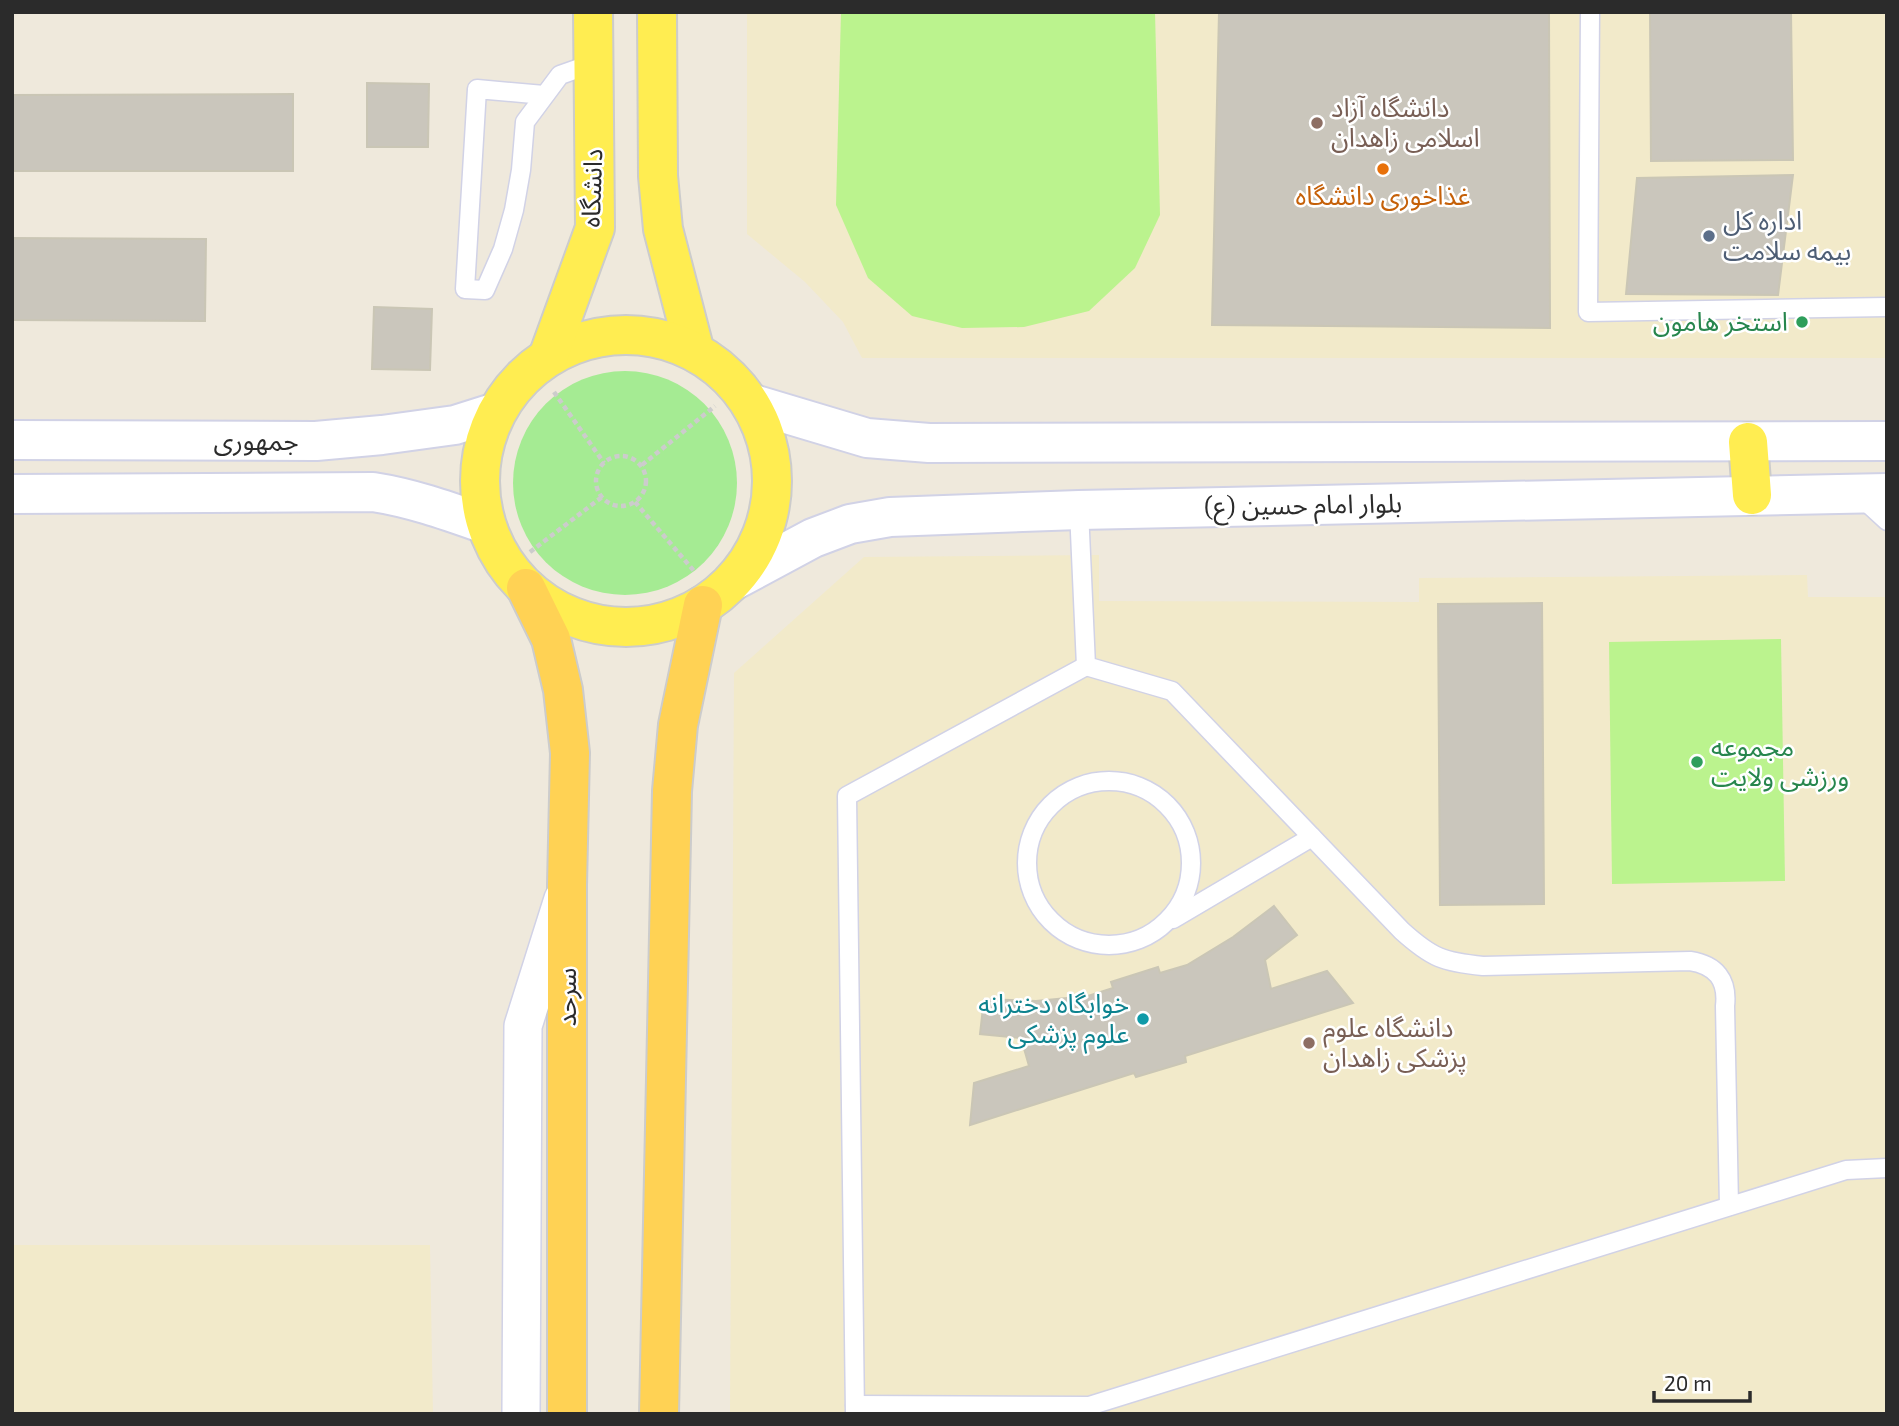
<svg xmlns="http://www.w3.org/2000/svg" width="1899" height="1426" viewBox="0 0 1899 1426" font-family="'Exo 2','Noto Sans Arabic',sans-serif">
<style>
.education{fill:#f2eaca}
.green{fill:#a5eb93}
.pitch{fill:#bbf38e}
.building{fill:#cac6bc;stroke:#cac6b5;stroke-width:2}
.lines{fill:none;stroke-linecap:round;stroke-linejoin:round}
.service-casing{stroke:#d1d2e6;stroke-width:21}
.minor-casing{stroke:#d1d2e6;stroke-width:40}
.secondary-casing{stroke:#d1d2e6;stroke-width:42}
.primary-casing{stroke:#ccc;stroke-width:42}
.trunk-casing{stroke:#ccc;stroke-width:42}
.path{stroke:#ccc;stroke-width:4.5;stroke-dasharray:5 3.5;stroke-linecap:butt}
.service{stroke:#fff;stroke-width:18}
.minor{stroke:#fff;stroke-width:37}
.secondary{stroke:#fff;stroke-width:38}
.primary{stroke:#ffed51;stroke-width:38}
.trunk{stroke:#ffd254;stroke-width:38}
.education-dot{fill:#8d6e63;stroke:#fff;stroke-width:2.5}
.food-dot{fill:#e8710a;stroke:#fff;stroke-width:2.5}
.service-dot{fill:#5c6f8a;stroke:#fff;stroke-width:2.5}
.leisure-dot{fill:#2e9e5b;stroke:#fff;stroke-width:2.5}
.culture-dot{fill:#0f9aa8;stroke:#fff;stroke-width:2.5}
.labels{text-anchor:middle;stroke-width:5;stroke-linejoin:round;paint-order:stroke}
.education-label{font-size:26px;fill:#785e54;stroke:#fff;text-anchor:start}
.street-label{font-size:26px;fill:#2b2b2b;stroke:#fff}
.food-label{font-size:26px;fill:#c56008;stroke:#fff}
.service-label{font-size:26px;fill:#4e5e75;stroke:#fff;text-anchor:start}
.leisure-label{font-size:26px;fill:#27864d;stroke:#fff;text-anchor:end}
.culture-label{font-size:26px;fill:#0d838f;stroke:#fff;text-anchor:end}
</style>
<rect width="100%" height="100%" fill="#efe9dc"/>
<g class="education">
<polygon points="747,12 1887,12 1887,358 862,358 843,322 805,282 747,234"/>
<polygon points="1099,555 1099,601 1419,602 1419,578 1807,575 1808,597 1887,597 1887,1414 730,1414 734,673 864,557"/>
<polygon points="430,1245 433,1414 12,1414 12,1245"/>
</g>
<circle class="green" cx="625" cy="483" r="112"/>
<g class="pitch">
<polygon points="841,12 1155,12 1160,215 1135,268 1089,311 1024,327 962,328 912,316 868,278 836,205"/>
<polygon points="1781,639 1785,881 1612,884 1609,642"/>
</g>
<g class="building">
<polygon points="1219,12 1549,12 1550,328 1212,325"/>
<polygon points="1650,12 1791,12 1793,160 1651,161"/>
<polygon points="367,83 429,84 428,147 367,147"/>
<polygon points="293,94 293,171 12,171 12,95"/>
<polygon points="1793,175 1778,295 1626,294 1637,178"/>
<polygon points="12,238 206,239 205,321 12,320"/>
<polygon points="374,307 432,309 430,370 372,369"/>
<polygon points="1542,603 1544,904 1440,905 1438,604"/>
<polygon points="1274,906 1297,935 1265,960 1271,989 1327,971 1353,1003 1185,1056 1186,1062 1136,1077 1134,1073 970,1125 974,1083 1029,1066 1021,1038 980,1034 984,999 1036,1001 1088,996 1113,988 1111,982 1158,967 1160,973 1187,965 1233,937"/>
</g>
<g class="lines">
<g class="service-casing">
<g id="service">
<polyline points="1590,12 1588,312 1887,307"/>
<polyline points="544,95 477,89 465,289 485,290 503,249 514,210 521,170 525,122 560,75 594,63"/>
<polyline points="1862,498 1887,521"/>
<path d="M1079,510l7,156 86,25 230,240c30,27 41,31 81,35l207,-5c26,4 38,19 35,45l4,200"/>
<circle cx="1109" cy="863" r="82"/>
<polyline points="1173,919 1312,837"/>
<polyline points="855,1405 1089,1406 1846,1170 1887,1168"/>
<polyline points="855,1414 847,796 1086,666"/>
</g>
</g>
<g class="minor-casing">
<polyline id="minor" points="521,1414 523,1026 563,899"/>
</g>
<g class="secondary-casing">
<g id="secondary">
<polyline points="750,403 867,438 929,443 1887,441"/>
<polyline points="12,440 316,441 382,435 455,425 496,412"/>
<path d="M12,494l361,-2c39,6 75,19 112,32"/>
<polyline points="733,581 813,538 850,524 890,517 1079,510 1887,493"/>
</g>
</g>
<g class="primary-casing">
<g id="primary">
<polyline points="657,12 658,176 663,229 695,352"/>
<circle cx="626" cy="481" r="146"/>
<polyline points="548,357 595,228 593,12"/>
<polyline points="1748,442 1752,495"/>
</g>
</g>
<g class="trunk-casing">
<g id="trunk">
<polyline points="526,588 551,639 563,690 570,753 567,885 567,1414"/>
<polyline points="659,1414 672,791 678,725 703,605"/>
</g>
</g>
<g class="path">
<polyline points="554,392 604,463"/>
<circle cx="621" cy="481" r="25"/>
<polyline points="642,465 715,406"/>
<polyline points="635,502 694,571"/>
<polyline points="530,552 602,497"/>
</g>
<use href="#service" class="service"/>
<use href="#minor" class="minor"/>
<use href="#secondary" class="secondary"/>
<use href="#primary" class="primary"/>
<use href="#trunk" class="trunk"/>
</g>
<g class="education-dot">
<circle cx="1317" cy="123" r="7"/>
<circle cx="1309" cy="1043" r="7"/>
</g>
<circle class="food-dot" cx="1383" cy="169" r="7"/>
<circle class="service-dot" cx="1709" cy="236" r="7"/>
<g class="leisure-dot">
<circle cx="1802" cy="322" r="7"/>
<circle cx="1697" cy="762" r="7"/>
</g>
<circle class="culture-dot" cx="1143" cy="1019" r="7"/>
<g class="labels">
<g class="education-label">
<text x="1331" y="117">دانشگاه آزاد<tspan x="1331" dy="30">اسلامی زاهدان</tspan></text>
<text x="1323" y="1037">دانشگاه علوم<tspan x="1323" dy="30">پزشکی زاهدان</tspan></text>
</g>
<g class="street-label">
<text transform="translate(592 188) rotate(-88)" y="9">دانشگاه</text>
<text x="256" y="450">جمهوری</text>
<text transform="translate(1303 505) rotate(-1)" y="9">بلوار امام حسین (ع)</text>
<text transform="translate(567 997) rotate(-90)" y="9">سرحد</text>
</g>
<g class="food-label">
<text x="1383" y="205">غذاخوری دانشگاه</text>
</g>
<g class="service-label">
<text x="1723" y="230">اداره کل<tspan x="1723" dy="30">بیمه سلامت</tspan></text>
</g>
<g class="leisure-label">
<text x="1788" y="331">استخر هامون</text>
<text x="1711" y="756" text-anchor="start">مجموعه<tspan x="1711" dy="30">ورزشی ولایت</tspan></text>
</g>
<g class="culture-label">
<text x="1129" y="1013">خوابگاه دخترانه<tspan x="1129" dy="30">علوم پزشکی</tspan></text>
</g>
</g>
<rect width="1899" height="1426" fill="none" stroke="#2b2b2b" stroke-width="28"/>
<path d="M1654 1391v10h96v-10" fill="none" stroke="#2b2b2b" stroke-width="3.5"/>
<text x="1664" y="1391" font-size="21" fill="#2b2b2b" stroke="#ffffff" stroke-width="5" paint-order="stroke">20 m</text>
</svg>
